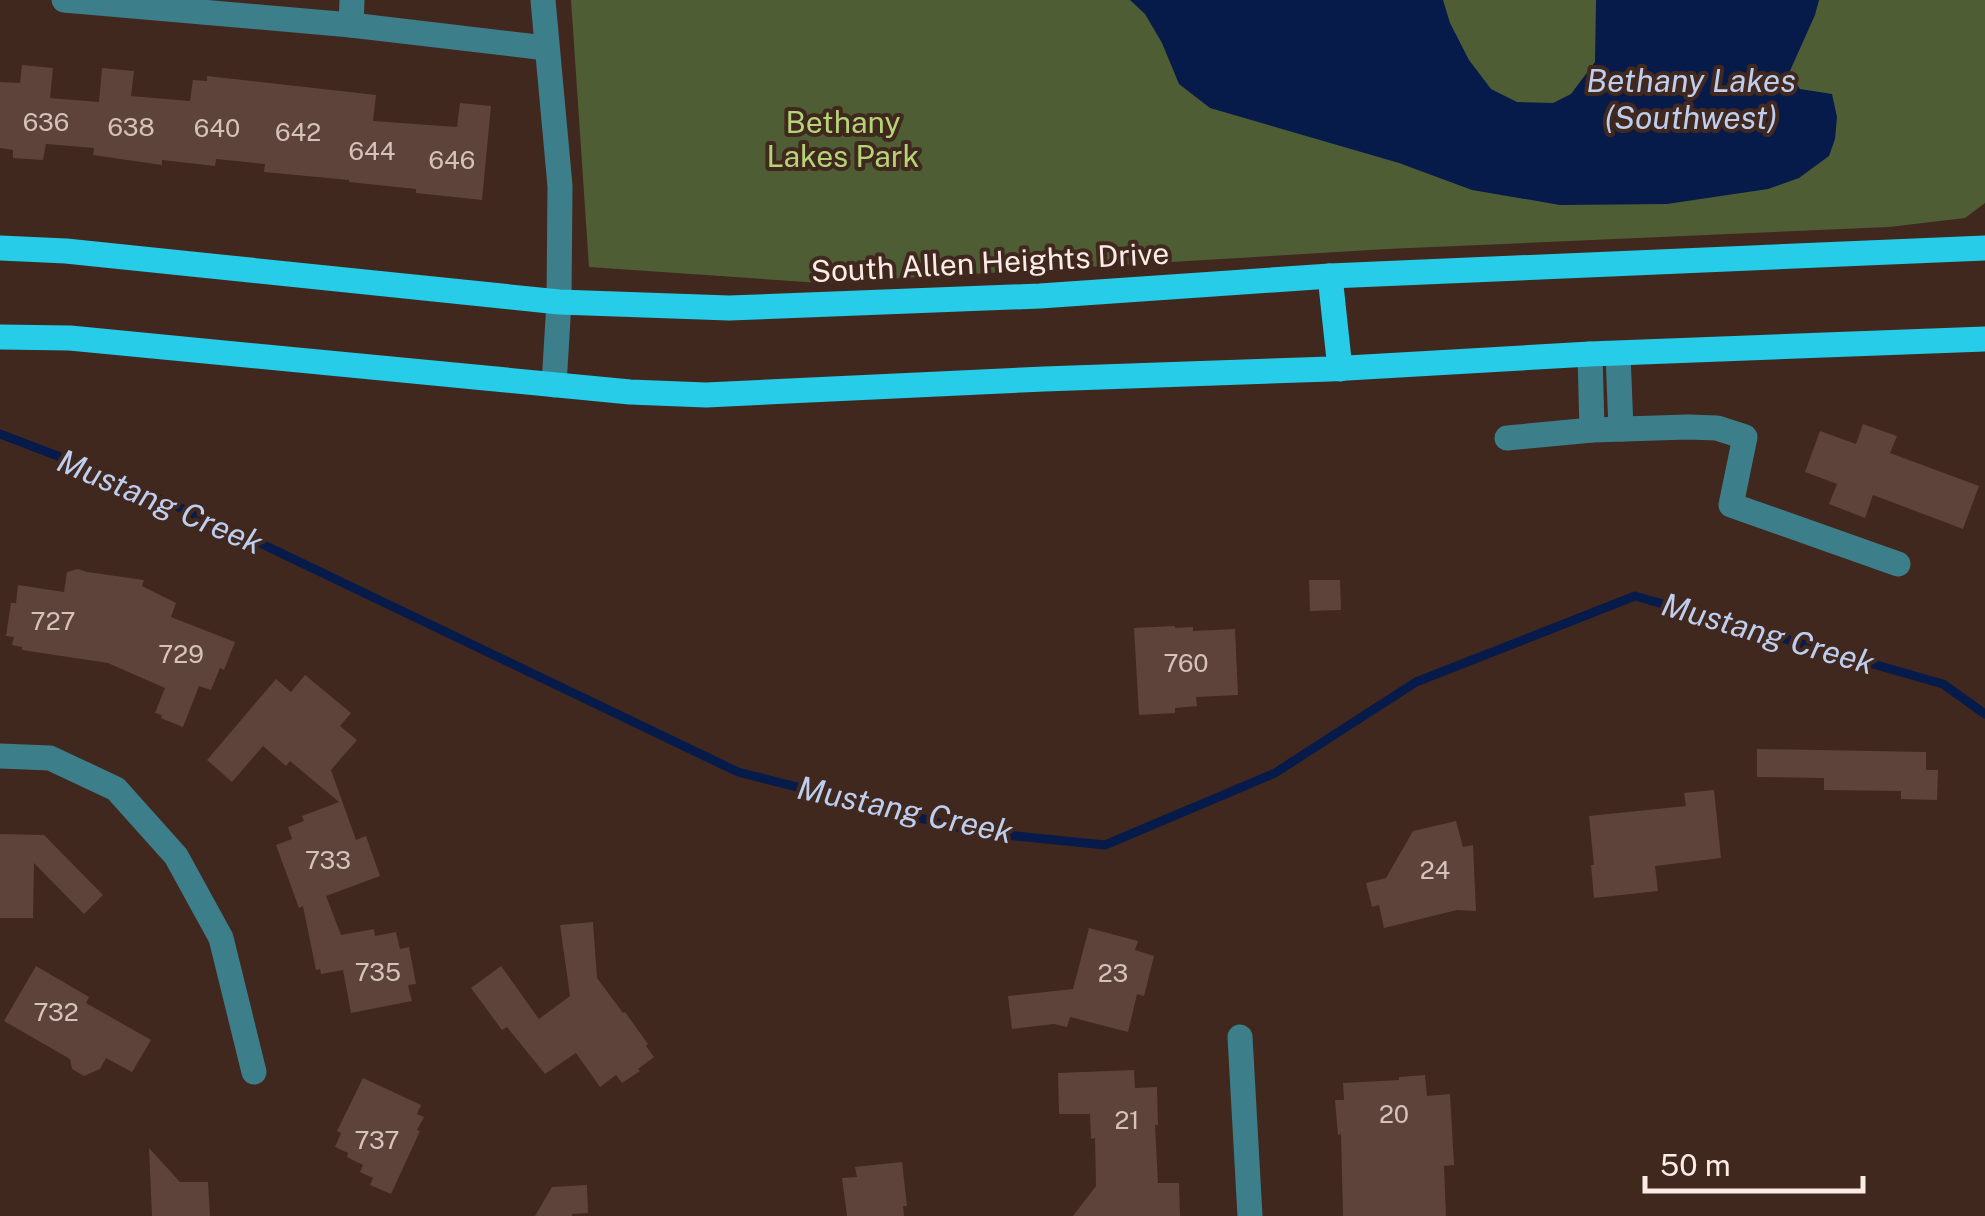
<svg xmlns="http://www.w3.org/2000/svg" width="1985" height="1216" viewBox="0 0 1985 1216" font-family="'Public Sans',sans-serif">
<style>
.green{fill:#4f5d34}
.water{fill:#071b4b}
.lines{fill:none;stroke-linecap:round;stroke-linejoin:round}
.stream{stroke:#071b4b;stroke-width:9}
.building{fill:#5d4339}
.minor{stroke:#3d7e8b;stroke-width:25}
.major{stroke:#26cce8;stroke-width:25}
.labels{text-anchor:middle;stroke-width:8;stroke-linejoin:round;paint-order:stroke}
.number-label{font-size:25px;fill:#d4c2bb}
.park-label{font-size:30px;fill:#b5d478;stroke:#40281f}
.street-label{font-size:30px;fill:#fcece6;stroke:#40281f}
.water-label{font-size:32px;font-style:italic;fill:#bdceef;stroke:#40281f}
</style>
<rect width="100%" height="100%" fill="#40281f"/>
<polygon class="green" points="571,0 1985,0 1985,203 1965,218 1889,227 1387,249 820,283 589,267"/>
<polygon class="water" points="1130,0 1443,0 1450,23 1469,60 1491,89 1517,102 1553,103 1571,94 1595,62 1596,0 1819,0 1815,15 1789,73 1800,89 1832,94 1837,117 1835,139 1829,156 1799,178 1768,189 1667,204 1560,205 1472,190 1399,163 1210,108 1179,84 1162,43 1145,14"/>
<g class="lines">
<polyline class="stream" points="0,434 97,471 262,544 738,772 975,832 1105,845 1275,773 1416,682 1635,596 1943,684 1985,714"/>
</g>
<g class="building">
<polygon points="22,65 53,68 50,98 99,102 102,68 134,71 131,96 190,101 193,80 207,81 207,76 376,95 373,121 457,127 460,103 491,106 482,200 416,193 416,189 349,182 349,180 264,172 265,164 216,159 215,166 162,160 162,165 93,155 94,148 46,144 43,160 13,158 13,150 0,148 0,82 20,83"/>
<polygon points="1863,424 1897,436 1890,453 1979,486 1963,529 1873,495 1865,518 1829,504 1837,484 1805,472 1820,431 1856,444"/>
<polygon points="78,569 87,572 144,580 142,586 176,603 171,617 235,642 224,670 220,668 211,690 199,686 183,727 161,718 162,715 155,713 165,688 108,663 22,650 22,647 12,645 14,637 6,636 11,603 16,603 18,585 64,592 67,572"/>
<polygon points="1309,580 1340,580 1341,610 1310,611"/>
<polygon points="1175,626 1175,628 1193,627 1193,631 1235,629 1238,695 1196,697 1197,706 1175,708 1175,713 1139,715 1134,628"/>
<polygon points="305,675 351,713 340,726 357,740 331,770 356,840 366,836 380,876 326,896 341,935 374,929 375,936 396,932 400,949 409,947 416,984 408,985 412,1001 351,1013 343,970 321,974 320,969 316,970 303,906 299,908 276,845 292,839 288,827 304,821 302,816 339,802 290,761 286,766 263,746 232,782 207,760 276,679 291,692"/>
<polygon points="1757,749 1926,752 1926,770 1938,770 1937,800 1901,799 1901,791 1824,790 1824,778 1757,777"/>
<polygon points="1714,790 1721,858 1655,866 1658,891 1594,898 1591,865 1594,865 1589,816 1686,806 1684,793"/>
<polygon points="1456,821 1463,847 1473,845 1476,911 1457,910 1384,928 1379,905 1372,907 1366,883 1386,878 1413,831"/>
<polygon points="0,834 44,835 103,895 84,914 34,863 33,918 0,918"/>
<polygon points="593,922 597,978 623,1013 625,1012 648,1044 646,1046 654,1057 638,1069 640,1071 622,1083 616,1075 600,1087 576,1053 545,1074 507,1027 502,1030 471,988 501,966 539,1019 570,996 560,925"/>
<polygon points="1089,928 1138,941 1135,950 1154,956 1144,996 1137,994 1128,1032 1070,1017 1067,1027 1054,1024 1012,1029 1008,996 1073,989"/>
<polygon points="36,966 89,997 86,1003 151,1040 132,1072 106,1058 100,1069 84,1076 72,1069 70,1059 4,1021"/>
<polygon points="1134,1070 1135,1088 1157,1087 1158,1125 1155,1125 1158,1183 1179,1183 1180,1216 1073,1216 1096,1186 1095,1138 1091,1139 1090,1114 1059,1114 1058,1073"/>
<polygon points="1425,1075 1427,1096 1450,1094 1454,1165 1444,1166 1446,1216 1343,1216 1341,1134 1338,1135 1335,1100 1344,1100 1343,1083 1399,1080 1399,1077"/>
<polygon points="363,1078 421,1105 417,1114 424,1117 417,1130 420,1131 391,1194 370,1185 373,1178 360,1172 363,1165 347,1157 348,1153 335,1147 341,1133 337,1131"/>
<polygon points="149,1148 180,1182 208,1182 210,1216 152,1216"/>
<polygon points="902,1162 907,1206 903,1206 904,1216 847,1216 842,1178 857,1177 855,1167"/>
<polygon points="587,1185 588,1213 572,1214 572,1216 535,1216 552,1187"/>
</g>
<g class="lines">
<g class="minor">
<polyline points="64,0 351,25 546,48"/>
<polyline points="543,0 560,186 559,302 554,385"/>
<polyline points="351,25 352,0"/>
<polyline points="1590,354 1592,430"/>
<polyline points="1618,354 1621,429"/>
<polyline points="1507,438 1592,430 1688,427 1717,428 1745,437 1731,505 1898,564"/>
<polyline points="0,756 50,758 116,789 176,856 221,938 254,1072"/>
<polyline points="1240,1037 1250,1216"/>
</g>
<g class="major">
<polyline points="0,248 66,251 559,302 729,308 1040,296 1330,276 1985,248"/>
<polyline points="1330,276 1340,369"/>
<polyline points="0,337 70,338 630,392 706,395 1044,379 1330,369 1590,354 1985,339"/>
</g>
</g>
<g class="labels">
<g class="number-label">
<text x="46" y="131">636</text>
<text x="131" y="136">638</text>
<text x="217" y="137">640</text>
<text x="298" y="141">642</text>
<text x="372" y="160">644</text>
<text x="452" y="169">646</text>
<text x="53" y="630">727</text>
<text x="181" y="663">729</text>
<text x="1186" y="672">760</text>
<text x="328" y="869">733</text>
<text x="1435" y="879">24</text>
<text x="378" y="981">735</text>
<text x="1113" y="982">23</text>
<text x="56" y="1021">732</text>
<text x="1394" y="1123">20</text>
<text x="1127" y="1129">21</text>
<text x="377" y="1149">737</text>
</g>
<g class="park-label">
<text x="843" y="133">Bethany<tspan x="843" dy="34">Lakes Park</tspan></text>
</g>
<g class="street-label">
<text transform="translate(990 263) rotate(-3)" y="10">South Allen Heights Drive</text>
</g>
<g class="water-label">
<text x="1691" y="92">Bethany Lakes<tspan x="1691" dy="37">(Southwest)</tspan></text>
<text transform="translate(160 502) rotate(23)" y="11">Mustang Creek</text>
<text transform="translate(1768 634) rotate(16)" y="11">Mustang Creek</text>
<text transform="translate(905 810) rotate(12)" y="11">Mustang Creek</text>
</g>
</g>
<path d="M1645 1176v15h218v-15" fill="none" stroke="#fcece6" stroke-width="5"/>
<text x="1660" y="1176" font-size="30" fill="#fcece6" stroke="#40281f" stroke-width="8" paint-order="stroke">50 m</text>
</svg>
